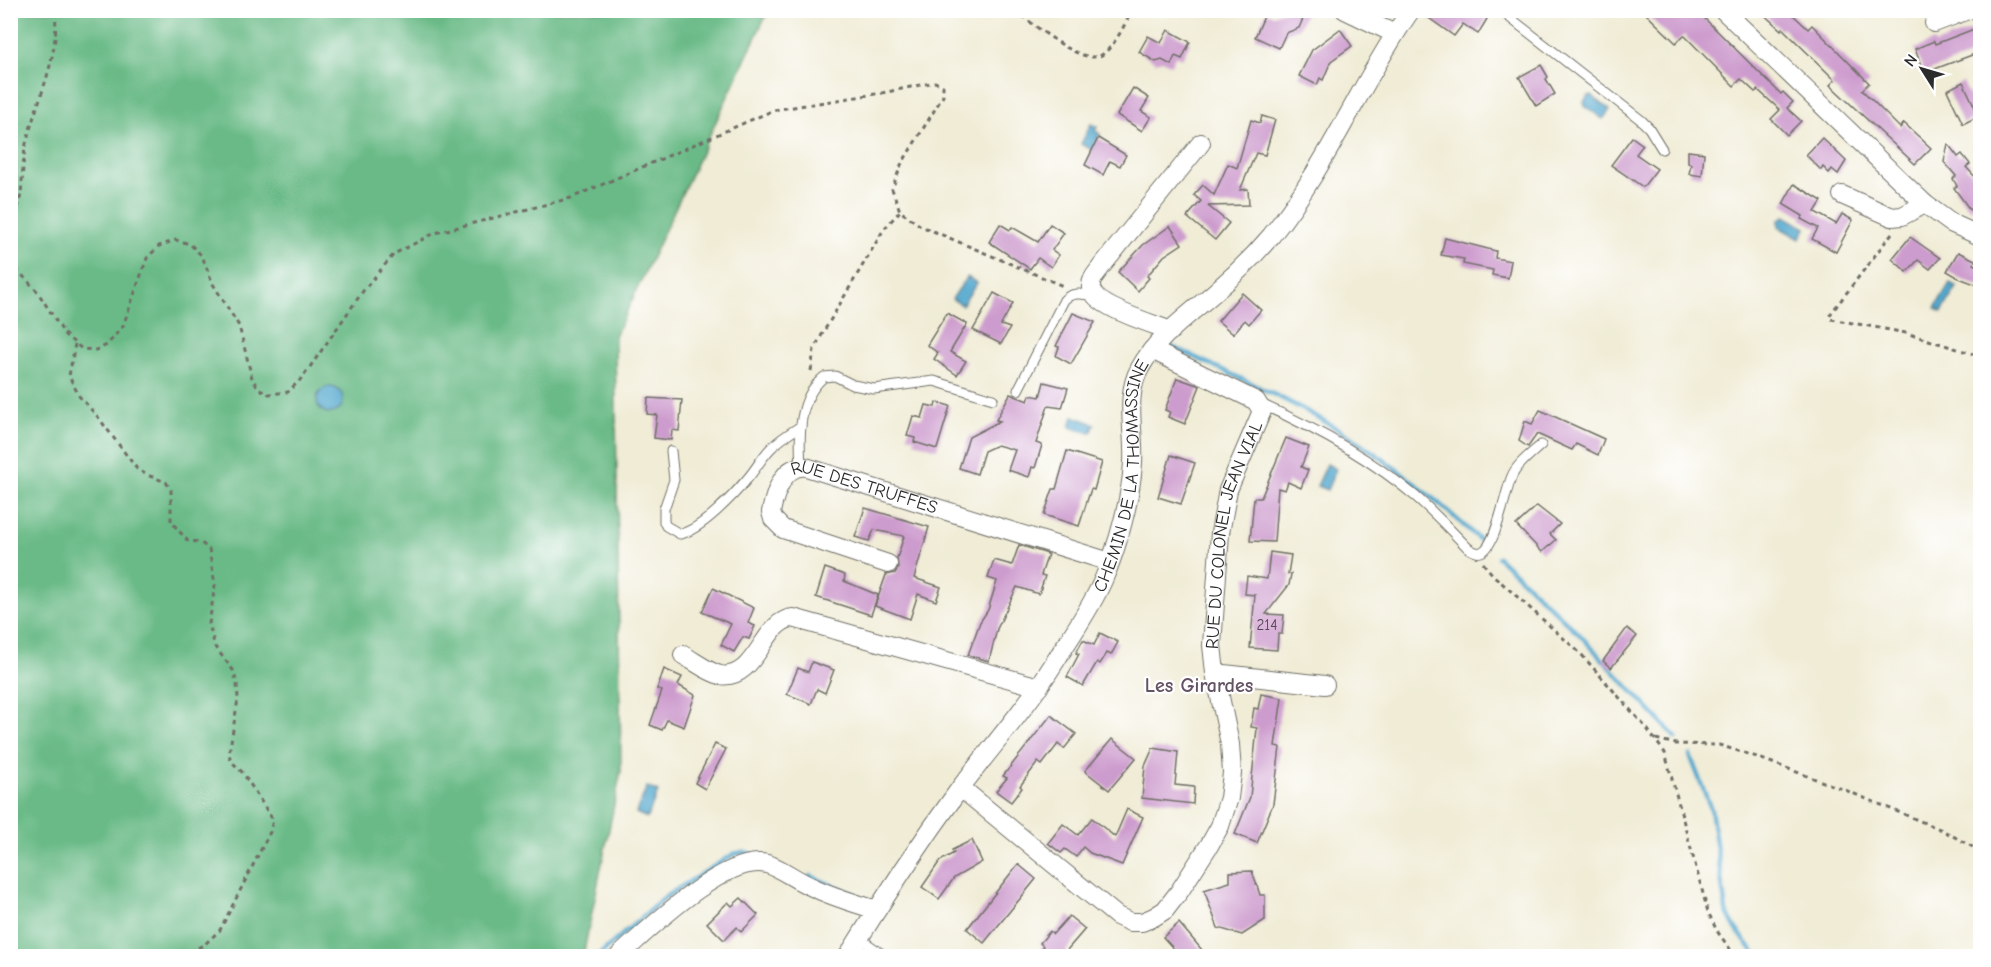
<svg xmlns="http://www.w3.org/2000/svg" width="1991" height="967" viewBox="0 0 1991 967" font-family="'Comic Neue',sans-serif">
<style>
.forest{fill:#69ba86;stroke:#4a7258;stroke-width:1.5}
.water{fill:#52a8ce;stroke:#3e6a7c;stroke-width:1.5}
.lines{fill:none;stroke-linecap:round;stroke-linejoin:round}
.stream{stroke:#52a8ce;stroke-width:4.5}
.building{fill:#cd9cce}
.service-casing{stroke:#706f67;stroke-width:11}
.minor-casing{stroke:#706f67;stroke-width:20}
.path{stroke:#706f67;stroke-width:3;stroke-dasharray:4.5 4.5;stroke-linecap:butt}
.service{stroke:#fff;stroke-width:9}
.minor{stroke:#fff;stroke-width:18}
.labels{text-anchor:middle;stroke-width:4.5;stroke-linejoin:round;paint-order:stroke}
.number-label{font-size:15px;fill:#544754}
.street-label{font-size:18px;fill:#2b2b2b;stroke:#fff}
.neighbourhood-label{font-size:20px;font-weight:bold;fill:#645364;stroke:#fff}
</style>
<rect width="100%" height="100%" fill="#fff"/>
<filter id="ink" filterUnits="userSpaceOnUse"><feTurbulence type="fractalNoise" baseFrequency=".0167" numOctaves="2"/><feDisplacementMap in="SourceGraphic" scale="12" xChannelSelector="R" yChannelSelector="G"/><feConvolveMatrix kernelMatrix="1 2 1 2 8 2 1 2 1" color-interpolation-filters="sRGB"/></filter>
<filter id="wash" filterUnits="userSpaceOnUse"><feTurbulence type="fractalNoise" baseFrequency=".008" numOctaves="4" result="noise"/><feDisplacementMap in="SourceGraphic" scale="24" xChannelSelector="R" yChannelSelector="G"/><feGaussianBlur stdDeviation="1.35" result="paint"/><feColorMatrix in="noise" values="0 0 0 0 0 0 0 0 0 0 0 0 0 0 0 0 0 1.4 0 .05"/><feComposite in="paint" operator="in"/></filter>
<g filter="url(#wash)">
<rect width="100%" height="100%" fill="#f0ecd6"/>
<polygon class="forest" points="10,11 768,11 615,336 621,771 583,956 11,956"/>
<g class="water">
<polygon points="1588,96 1592,96 1610,110 1603,119 1585,106 1584,102"/>
<polygon points="1091,124 1097,127 1095,131 1100,134 1092,150 1081,144"/>
<polygon points="1785,216 1806,228 1800,239 1779,227 1779,220"/>
<polygon points="967,277 977,283 962,305 952,299"/>
<polygon points="1950,283 1957,287 1942,312 1935,308"/>
<circle cx="330" cy="400" r="13"/>
<polygon points="1073,416 1095,424 1091,433 1070,427"/>
<polygon points="1327,464 1336,469 1327,490 1317,486"/>
<polygon points="647,787 658,792 647,818 636,813"/>
</g>
<g class="lines">
<g class="stream">
<path d="M1168,345c50,23 101,45 149,72 60,33 114,78 164,124"/>
<polyline points="1498,557 1578,633 1676,738"/>
<polyline points="1690,755 1711,809 1726,911 1736,929 1757,956"/>
<polyline points="810,876 852,893"/>
<polyline points="598,956 665,897 734,854 743,852 760,856"/>
</g>
</g>
<g id="blocks">
<g class="building">
<polygon points="1286,10 1297,10 1305,14 1299,28 1286,33 1279,48 1255,37 1266,12 1273,15"/>
<polygon points="1422,10 1474,10 1487,19 1478,34 1463,24 1454,36 1422,13"/>
<polygon points="1642,10 1696,10 1781,94 1783,92 1793,102 1787,108 1801,121 1787,135 1771,119 1780,110 1758,90 1755,92 1741,79 1734,86 1684,35 1676,43"/>
<polygon points="1759,10 1788,10 1808,29 1812,25 1869,83 1862,90 1900,128 1904,123 1931,148 1915,164 1830,85 1835,80 1782,28 1781,30"/>
<polygon points="1340,29 1352,46 1331,61 1323,80 1320,78 1317,85 1299,76 1312,50"/>
<polygon points="1974,29 1980,52 1924,73 1915,49 1934,41 1935,44"/>
<polygon points="1168,30 1190,42 1182,59 1175,56 1171,65 1162,60 1156,62 1139,52 1148,36 1161,43"/>
<polygon points="1541,65 1548,77 1546,79 1555,94 1536,106 1519,77"/>
<polygon points="1963,82 1979,116 1963,124 1947,90"/>
<polygon points="1133,88 1149,98 1141,111 1151,117 1142,131 1117,115"/>
<polygon points="1262,116 1275,120 1265,155 1256,153 1240,190 1248,189 1249,205 1208,206 1229,223 1215,240 1187,217 1201,201 1194,195 1203,185 1214,195 1228,164 1237,168 1251,120 1260,123"/>
<polygon points="1632,137 1643,145 1636,154 1657,169 1643,187 1611,165"/>
<polygon points="1098,138 1126,155 1120,166 1110,161 1103,175 1085,165"/>
<polygon points="1822,138 1846,161 1838,174 1832,169 1829,173 1823,167 1821,170 1806,155"/>
<polygon points="1948,144 1958,157 1962,154 1970,164 1966,167 1978,180 1974,184 1980,192 1980,201 1970,210 1954,188 1957,186 1953,179 1956,176 1944,162"/>
<polygon points="1688,151 1704,153 1702,176 1689,174 1691,164 1688,163"/>
<polygon points="1794,184 1822,201 1815,212 1836,224 1842,214 1853,220 1836,252 1812,239 1818,228 1801,219 1803,216 1783,204"/>
<polygon points="1000,224 1010,230 1012,227 1038,242 1050,224 1064,233 1052,250 1059,255 1051,267 1038,258 1030,269 989,242"/>
<polygon points="1170,226 1182,244 1164,256 1147,276 1149,278 1138,291 1118,272 1143,245"/>
<polygon points="1910,237 1940,258 1930,269 1918,260 1907,272 1892,259"/>
<polygon points="1445,238 1496,251 1495,258 1511,261 1508,278 1492,275 1493,270 1463,264 1464,259 1441,255"/>
<polygon points="1958,252 1975,260 1974,264 1980,267 1980,286 1959,278 1947,271"/>
<polygon points="994,293 1013,303 1001,325 1010,328 1001,344 973,330"/>
<polygon points="1242,293 1261,310 1249,324 1245,320 1233,334 1218,321"/>
<polygon points="947,313 967,324 950,352 966,361 957,375 934,359 938,353 927,345"/>
<polygon points="1073,313 1095,322 1071,364 1056,356 1059,347 1056,346"/>
<polygon points="1177,378 1200,386 1185,424 1168,417 1170,412 1165,410"/>
<polygon points="1044,382 1068,388 1062,408 1048,406 1036,443 1042,445 1035,468 1032,467 1029,477 1008,470 1015,450 997,445 984,451 977,474 959,468 969,437 1000,421 996,420 1010,394 1028,401 1030,395 1040,397"/>
<polygon points="648,398 682,400 679,431 672,430 671,440 654,438 657,415 647,414"/>
<polygon points="936,402 950,406 937,449 914,442 915,438 907,436 913,416 922,418 926,405 935,407"/>
<polygon points="1540,410 1604,439 1598,455 1576,444 1572,450 1537,434 1528,447 1519,441 1525,421 1532,424"/>
<polygon points="1286,438 1309,447 1301,467 1308,470 1301,488 1288,482 1285,490 1278,488 1274,542 1250,541 1254,498 1261,498"/>
<polygon points="1067,451 1102,462 1094,490 1091,489 1079,526 1044,515 1053,489 1056,489"/>
<polygon points="1171,455 1195,463 1181,504 1158,497"/>
<polygon points="1537,506 1560,524 1550,534 1556,540 1542,552 1516,525"/>
<polygon points="865,508 929,527 914,578 941,587 936,601 918,594 910,619 875,606 886,575 895,573 898,568 897,558 904,536 874,530 869,541 855,537"/>
<polygon points="1019,545 1048,554 1041,575 1045,576 1039,594 1017,587 997,629 989,661 968,655 980,622 988,610 997,581 988,578 994,560 1012,565"/>
<polygon points="1270,552 1291,555 1288,574 1291,574 1289,585 1266,614 1284,615 1282,634 1278,634 1277,650 1250,648 1255,595 1245,594 1247,576 1267,579"/>
<polygon points="825,568 845,575 844,581 878,595 871,615 816,597"/>
<polygon points="713,588 754,608 748,623 755,626 749,639 743,637 734,652 721,645 731,624 702,612"/>
<polygon points="1627,628 1637,636 1611,668 1603,661"/>
<polygon points="1100,633 1118,642 1111,655 1107,653 1100,664 1097,662 1083,686 1067,677 1079,654 1076,653 1083,640 1094,645"/>
<polygon points="812,662 834,670 825,693 817,689 811,704 787,694 798,668 808,672"/>
<polygon points="664,669 682,677 678,685 695,695 684,727 667,720 662,730 650,725 662,691 657,689"/>
<polygon points="1261,694 1282,698 1275,746 1280,747 1273,804 1257,843 1235,834 1250,797 1257,728 1251,727 1254,708 1258,709"/>
<polygon points="1051,715 1076,734 1064,749 1058,744 1042,765 1038,762 1020,786 1022,788 1011,802 996,791 1007,778 1003,776"/>
<polygon points="1112,739 1136,758 1109,790 1085,771"/>
<polygon points="715,744 726,749 705,789 695,783"/>
<polygon points="1153,748 1178,752 1175,785 1194,787 1193,804 1142,798 1145,766"/>
<polygon points="1127,809 1143,817 1122,865 1090,853 1083,847 1076,857 1065,849 1061,853 1048,843 1063,824 1078,835 1092,818 1115,837"/>
<polygon points="972,840 982,862 954,878 939,899 922,887 940,861 954,853 952,850"/>
<polygon points="1018,864 1036,879 984,943 967,929"/>
<polygon points="1252,871 1260,895 1265,895 1265,920 1242,935 1218,928 1204,890 1230,882 1230,872"/>
<polygon points="741,898 758,915 741,932 737,927 724,940 707,923 728,902 732,906"/>
<polygon points="1069,916 1085,929 1061,957 1035,957 1043,946 1040,943 1050,931 1053,934"/>
<polygon points="1179,923 1208,957 1181,957 1163,937"/>
</g>
</g>
</g>
<g filter="url(#ink)">
<use href="#blocks" fill-opacity="0" stroke="#706f67" stroke-width="1.5"/>
<g class="lines">
<g class="service-casing">
<g id="service">
<polyline points="1500,10 1641,120 1649,128 1662,149"/>
<path d="M1018,390l46,-90c8,-9 20,-6 31,-4"/>
<path d="M1261,404c54,24 109,54 154,92 19,16 36,35 53,52 4,2 8,6 13,4 15,-4 24,-61 31,-76 5,-12 19,-22 29,-31"/>
<path d="M671,451l3,29 -10,29v13l2,4 14,8c21,-4 54,-39 68,-56 8,-9 14,-21 23,-30 9,-9 19,-15 30,-22"/>
<path d="M801,467c-2,-31 -3,-69 23,-90l11,-1 18,9 21,4 60,-8 59,18"/>
<polyline points="859,938 885,956"/>
</g>
</g>
<g class="minor-casing">
<g id="minor">
<polyline points="1345,10 1395,34"/>
<polyline points="1723,10 1925,204 1951,223 1980,236"/>
<polyline points="1934,23 1968,10"/>
<polyline points="1842,195 1892,217 1902,216 1925,204"/>
<path d="M1171,331c-17,-7 -77,-24 -80,-43 -1,-9 6,-15 10,-21l100,-124"/>
<path id="s1" d="M888,564l-105,-35 -10,-10 -2,-7c4,-19 12,-48 35,-45l304,95"/>
<path d="M683,655c11,6 25,17 37,20 37,6 43,-55 73,-57l246,69"/>
<polyline points="1215,673 1325,685"/>
<path id="s2" d="M961,788l156,128 13,6h12l12,-5 11,-7 14,-18 31,-48 10,-18 9,-28 3,-25 -2,-29 -15,-71 -3,-28 8,-112 8,-43 34,-79 -6,-10 -104,-51"/>
<path d="M619,956c29,-26 107,-103 148,-92 14,4 27,15 41,21 22,11 45,18 69,25"/>
<path id="s3" d="M848,956c35,-57 73,-114 113,-169 25,-33 52,-64 76,-98 10,-14 19,-29 28,-43 14,-22 29,-44 39,-68 14,-32 27,-81 29,-115 2,-31 -9,-67 7,-95 17,-31 49,-53 75,-76 20,-17 39,-36 56,-56 56,-69 89,-153 140,-226"/>
</g>
</g>
<g class="path">
<path d="M1015,10c16,12 69,59 88,44 13,-10 21,-29 29,-43"/>
<path d="M10,225c16,-23 10,-55 16,-81 11,-45 34,-86 29,-134"/>
<polyline points="1892,233 1829,316 1831,319 1906,333 1980,356"/>
<polyline points="10,262 37,291 65,335 82,349 96,350 107,345 123,326 147,258 159,246 176,240 190,244 202,256 213,284 239,326 252,378 258,388 269,394 288,392 303,377 363,291 394,254 435,233 571,198 774,110 882,93 935,82 943,86 943,96 901,165 892,189 900,211 921,226 1063,286"/>
<polyline points="75,344 69,376 79,396 98,417 137,469 147,475 166,482 171,490 171,521 179,531 188,541 200,542 209,549 215,585 209,624 215,647 233,670 237,684 238,699 229,754 231,761 243,773 273,820 270,832 220,930 204,945 178,956"/>
<polyline points="811,371 814,349 824,331 884,229 900,211"/>
<polyline points="1483,563 1493,575 1581,654 1648,730 1665,753 1708,912 1717,931 1735,956"/>
<polyline points="1656,739 1676,744 1719,745 1751,755 1845,790 1942,830 1980,851"/>
</g>
<use href="#service" class="service"/>
<use href="#minor" class="minor"/>
</g>
</g>
<g class="labels">
<g class="number-label">
<text x="1267" y="630">214</text>
</g>
<g class="street-label">
<text dy="6" stroke="none"><textPath href="#s3" startOffset="562">CHEMIN DE LA THOMASSINE</textPath></text>
<text dy="6" stroke="none"><textPath href="#s1" startOffset="256">RUE DES TRUFFES</textPath></text>
<text dy="6" stroke="none"><textPath href="#s2" startOffset="652">RUE DU COLONEL JEAN VIAL</textPath></text>
</g>
<g class="neighbourhood-label">
<text x="1199" y="692">Les Girardes</text>
</g>
</g>
<rect width="1991" height="967" fill="none" stroke="#fff" stroke-width="36"/>
<g transform="translate(1922 69) rotate(307)" stroke="#ffffff" stroke-width="4.5" paint-order="stroke">
<path d="M0-4.5L10 22L0 15L-10 22Z" fill="#2b2b2b"/>
<text y="-9" font-size="16" font-weight="bold" text-anchor="middle" fill="#2b2b2b">N</text>
</g>
</svg>
